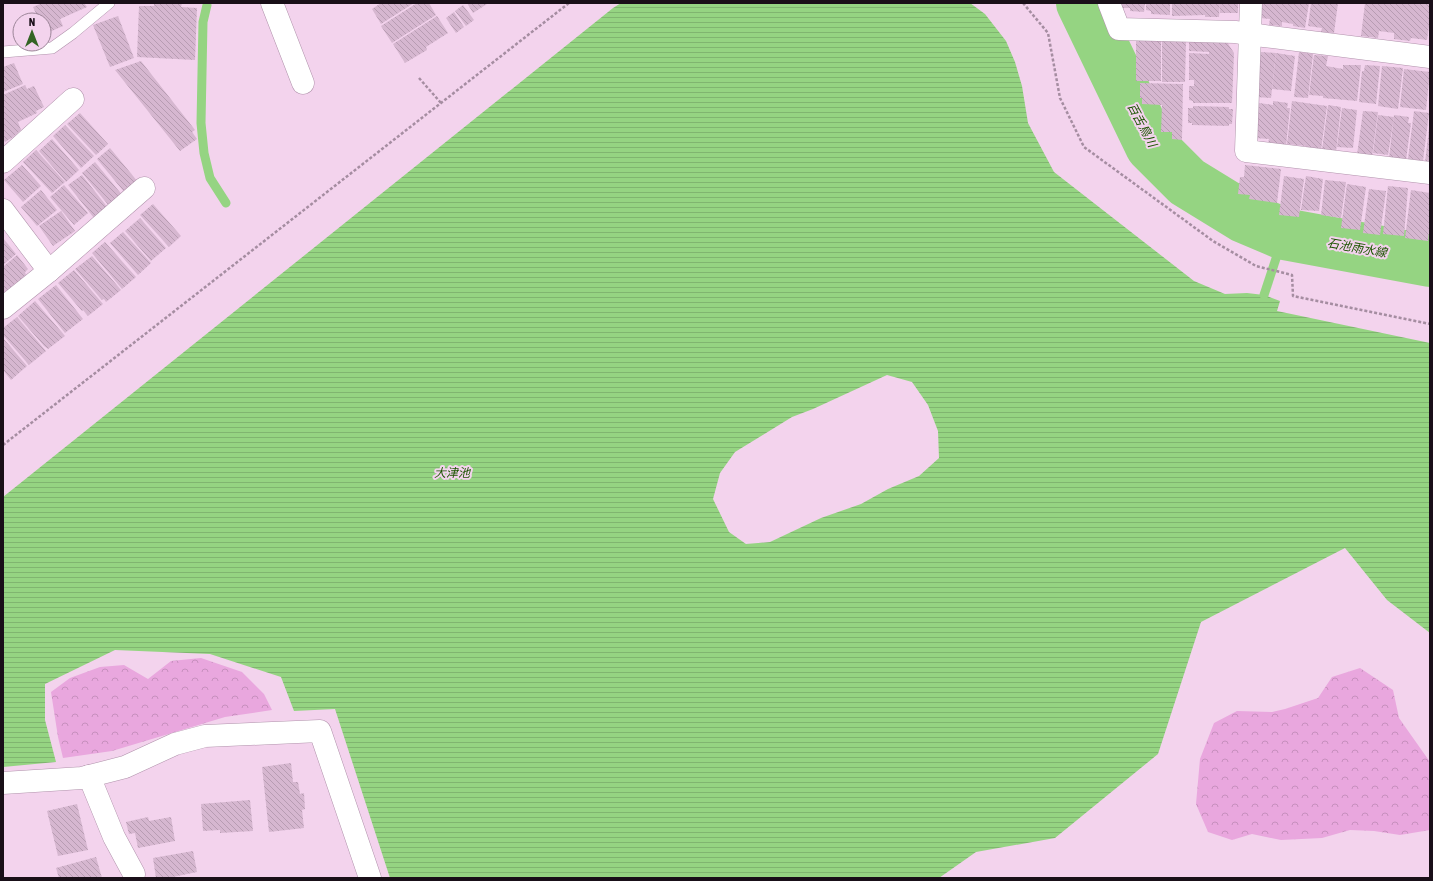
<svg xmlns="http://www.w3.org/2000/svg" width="1433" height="881" viewBox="0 0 1433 881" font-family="'Asap Condensed','Noto Sans JP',sans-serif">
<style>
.forest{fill:url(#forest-crowns)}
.water{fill:url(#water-rules);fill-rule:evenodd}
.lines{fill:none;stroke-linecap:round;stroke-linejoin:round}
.stream{stroke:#95d482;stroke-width:9}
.river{stroke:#95d482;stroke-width:52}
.building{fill:url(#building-back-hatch)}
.service-casing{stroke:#b092ab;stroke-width:12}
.minor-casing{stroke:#b092ab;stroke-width:23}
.tertiary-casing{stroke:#b092ab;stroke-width:23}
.path{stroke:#a58da1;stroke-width:2.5;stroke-dasharray:3 2;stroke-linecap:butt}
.service{stroke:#fff;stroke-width:11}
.minor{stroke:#fff;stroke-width:22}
.tertiary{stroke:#fff;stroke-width:22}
.labels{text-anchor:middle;stroke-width:4;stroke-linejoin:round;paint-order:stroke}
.water-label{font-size:12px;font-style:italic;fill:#1b5500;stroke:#f3d3ed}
</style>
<defs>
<pattern id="forest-crowns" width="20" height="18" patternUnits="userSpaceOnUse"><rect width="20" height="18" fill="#e9a7de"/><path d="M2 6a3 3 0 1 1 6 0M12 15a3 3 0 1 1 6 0" fill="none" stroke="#c78fbe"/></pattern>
<pattern id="water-rules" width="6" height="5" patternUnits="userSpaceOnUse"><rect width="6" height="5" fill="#95d482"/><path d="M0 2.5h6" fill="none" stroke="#80b570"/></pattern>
<pattern id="building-back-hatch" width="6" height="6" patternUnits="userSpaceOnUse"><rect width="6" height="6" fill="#d6b7d0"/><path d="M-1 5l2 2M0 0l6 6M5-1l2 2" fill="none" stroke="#b79cb2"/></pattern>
</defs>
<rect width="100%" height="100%" fill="#f3d3ed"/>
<g class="forest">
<polygon points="201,658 242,672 264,694 272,710 225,717 112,751 63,758 58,737 51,692 70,678 100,667 124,665 148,679 171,661"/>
<polygon points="1360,668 1393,690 1399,718 1430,762 1430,830 1400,835 1374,831 1350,830 1322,838 1281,840 1252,834 1232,840 1208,832 1196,804 1200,759 1214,723 1237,711 1272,712 1285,709 1318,698 1332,677"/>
</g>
<path class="water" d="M621,3h349l15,11 21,27 9,21 7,24 6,37 26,49 140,109 31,13 22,-1 17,2 16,6 -3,10 153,32v290l-43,-33 -42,-52 -144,74 -43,132 -103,84 -79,14 -37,26h-549l-55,-169 -41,2 -13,-34 -71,-23 -95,-4 -70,34v36l11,42 -53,5v-270l610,-489zM887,375l25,7 16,23 10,26 1,27 -20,18 -31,13 -27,15 -40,14 -51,24 -24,2 -17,-12 -16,-33 7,-26 15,-21 57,-35 21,-8z"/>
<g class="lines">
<g class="stream">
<polyline points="207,5 203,22 201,123 204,153 210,178 226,203"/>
<polyline points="1264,295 1284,234"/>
</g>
<polyline class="river" points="1082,3 1151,146 1187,182 1244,217 1284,234 1430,261"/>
</g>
<g class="building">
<polygon points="42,3 84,3 87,7 60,19 63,26 45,34 44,31 44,20 39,20 33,7"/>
<polygon points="154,3 182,3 181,7 197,8 195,60 137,57 139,6 154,6"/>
<polygon points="381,3 414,3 381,24 372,9"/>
<polygon points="417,3 429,3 436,15 392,43 381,26"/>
<polygon points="467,3 486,3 487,4 473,13"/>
<polygon points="1118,3 1145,3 1144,12 1130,11 1130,8 1118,8"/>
<polygon points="1146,3 1170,3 1170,15 1151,14 1151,11 1146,10"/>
<polygon points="1172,3 1220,3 1219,17 1205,17 1205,15 1172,16"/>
<rect x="1220" y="3" width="18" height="10"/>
<polygon points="1262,3 1309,3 1305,28 1293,26 1293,24 1282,22 1282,26 1269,25 1270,19 1260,18"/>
<polygon points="1311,3 1338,3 1334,33 1321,32 1322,28 1308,26"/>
<polygon points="1365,3 1430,3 1430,19 1427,40 1411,38 1410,41 1394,39 1394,33 1379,31 1378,38 1361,36"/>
<polygon points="463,5 474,20 466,26 455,11"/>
<polygon points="454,12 464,27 456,33 446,18"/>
<polygon points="118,16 134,58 110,67 93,25"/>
<polygon points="437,16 448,33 426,47 427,50 405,63 393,44"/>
<rect x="1136" y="38" width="25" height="43"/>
<polygon points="1162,41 1186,41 1185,82 1162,82"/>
<polygon points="1189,41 1227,42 1234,53 1232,103 1193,103 1193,101 1189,100 1189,86 1194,86 1194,80 1189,80 1189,53 1209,54 1209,52 1189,51"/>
<polygon points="1261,52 1276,53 1271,98 1256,97"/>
<polygon points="1299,52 1313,54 1308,98 1294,97"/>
<polygon points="1276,53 1295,56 1291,91 1272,89"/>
<polygon points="1314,55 1328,56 1326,66 1343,69 1343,65 1361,65 1357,101 1323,98 1323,96 1309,95"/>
<polygon points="141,61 195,130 192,132 197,139 180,151 115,70"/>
<polygon points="14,63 23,84 3,92 3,67"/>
<polygon points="1365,65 1380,66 1376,104 1359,102 1362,71 1364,71"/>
<polygon points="1382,66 1403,68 1398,109 1378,106"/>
<polygon points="1404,69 1430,72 1426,110 1400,107"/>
<polygon points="1140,83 1183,84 1182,140 1172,139 1172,132 1161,132 1162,105 1142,104 1142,98 1140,98"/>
<polygon points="25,85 27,89 34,86 44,107 36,111 37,113 18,122 21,130 13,137 5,142 3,139 3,95"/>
<polygon points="1273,101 1288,103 1287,108 1290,108 1286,146 1268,144 1269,139 1255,138 1259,103 1273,105"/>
<polygon points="1292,101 1327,106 1321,150 1305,148 1306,146 1287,144"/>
<polygon points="1328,105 1341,107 1336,152 1322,150"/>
<polygon points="1193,106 1229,107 1229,109 1233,109 1232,124 1229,124 1229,126 1192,125 1192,123 1188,123 1188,108 1193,108"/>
<polygon points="1342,108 1357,110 1353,148 1337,147"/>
<polygon points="1363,111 1378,112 1372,157 1357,155"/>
<polygon points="1414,111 1429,113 1423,161 1408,159"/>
<polygon points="80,113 108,144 96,155 67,124"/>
<polygon points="1378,115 1394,117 1388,155 1373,153"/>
<polygon points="1394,115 1409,117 1408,123 1411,123 1406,160 1389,158"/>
<polygon points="65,125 94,156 81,168 53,136"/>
<polygon points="1429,128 1430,128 1430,163 1425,163"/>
<polygon points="52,139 79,170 66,182 39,151"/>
<polygon points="110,148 138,182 125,193 97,159"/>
<polygon points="36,150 65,182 52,193 23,162"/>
<polygon points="95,162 123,196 110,207 82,173"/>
<polygon points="22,165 41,186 23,202 4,180"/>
<polygon points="1245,165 1281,169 1277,203 1249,199 1250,195 1238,194 1240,177 1244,177"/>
<polygon points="82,175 108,208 94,218 68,185"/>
<polygon points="1284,176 1304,179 1299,217 1279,215"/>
<polygon points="1306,176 1323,179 1319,211 1301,210"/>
<polygon points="1325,180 1346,182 1341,218 1321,215"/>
<polygon points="1347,184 1366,187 1360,230 1341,228"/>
<polygon points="64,185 88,213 74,225 50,197"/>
<polygon points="1388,186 1408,188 1404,236 1383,234"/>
<polygon points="1369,189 1386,191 1380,235 1363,233"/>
<polygon points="41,190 57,210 37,226 21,207"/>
<polygon points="1411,190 1430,193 1430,222 1428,241 1405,238"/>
<polygon points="153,204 181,236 169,247 140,215"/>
<polygon points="61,211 75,231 53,246 39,226"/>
<polygon points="140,218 166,248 151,261 125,231"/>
<polygon points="123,232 151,263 138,275 110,243"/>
<polygon points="3,238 16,254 3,265"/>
<polygon points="105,242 136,277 122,289 92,253"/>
<polygon points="17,255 28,269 25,272 26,275 3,298 3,267"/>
<polygon points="92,256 121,290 106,302 104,299 102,300 75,269"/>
<polygon points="74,270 103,304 88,316 83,310 82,311 58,283"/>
<polygon points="56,285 83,319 65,333 38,299"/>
<polygon points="35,301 65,336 48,349 44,346 18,316"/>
<polygon points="17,317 46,351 29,365 3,335 3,328"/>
<polygon points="3,338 27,366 11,380 3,370"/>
<polygon points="291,763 293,782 298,782 300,794 304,793 305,809 302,810 304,828 269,832 262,767"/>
<polygon points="250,800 253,831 220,833 220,830 203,831 201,804"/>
<polygon points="77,804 88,850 58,856 47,811"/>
<polygon points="148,817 149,821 171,817 175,841 138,848 135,833 129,834 126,822"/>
<polygon points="193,851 197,872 168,878 156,878 153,858"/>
<polygon points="96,857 102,878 59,878 56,868"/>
</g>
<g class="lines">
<g class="service-casing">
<polyline id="service" points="3,52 52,48 73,33 109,3"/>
</g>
<g class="minor-casing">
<g id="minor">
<polyline points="272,3 303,83"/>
<polyline points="1109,3 1119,29 1235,32 1264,36 1430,57"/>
<polyline points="1251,3 1246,151 1430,173"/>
<polyline points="3,162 73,99"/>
<polyline points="3,210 49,271"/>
<polyline points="3,308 49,271 144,188"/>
<polyline points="89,776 114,837 134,874"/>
</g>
</g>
<g class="tertiary-casing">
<polyline id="tertiary" points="3,783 82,778 125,767 175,744 205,736 320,731 370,878"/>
</g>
<g class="path">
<polyline points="1023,3 1048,33 1060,98 1084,147 1213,241 1256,266 1292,275 1293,296 1430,324"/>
<polyline points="419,78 441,103"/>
<polyline points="3,445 569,3"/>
</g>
<use href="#service" class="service"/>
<use href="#minor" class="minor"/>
<use href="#tertiary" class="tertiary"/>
</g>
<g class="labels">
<g class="water-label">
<text transform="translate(1142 125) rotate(62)" y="4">百舌鳥川</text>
<text transform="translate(1357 248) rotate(10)" y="4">石池雨水線</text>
<text x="452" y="477">大津池</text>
</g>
</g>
<rect width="1433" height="881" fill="none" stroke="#190f18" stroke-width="8"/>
<g transform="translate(32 32)"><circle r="19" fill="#f3d3ed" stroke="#9c8598"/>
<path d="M0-3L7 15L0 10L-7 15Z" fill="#346424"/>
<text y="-6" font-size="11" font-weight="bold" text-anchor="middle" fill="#190f18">N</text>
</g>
</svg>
